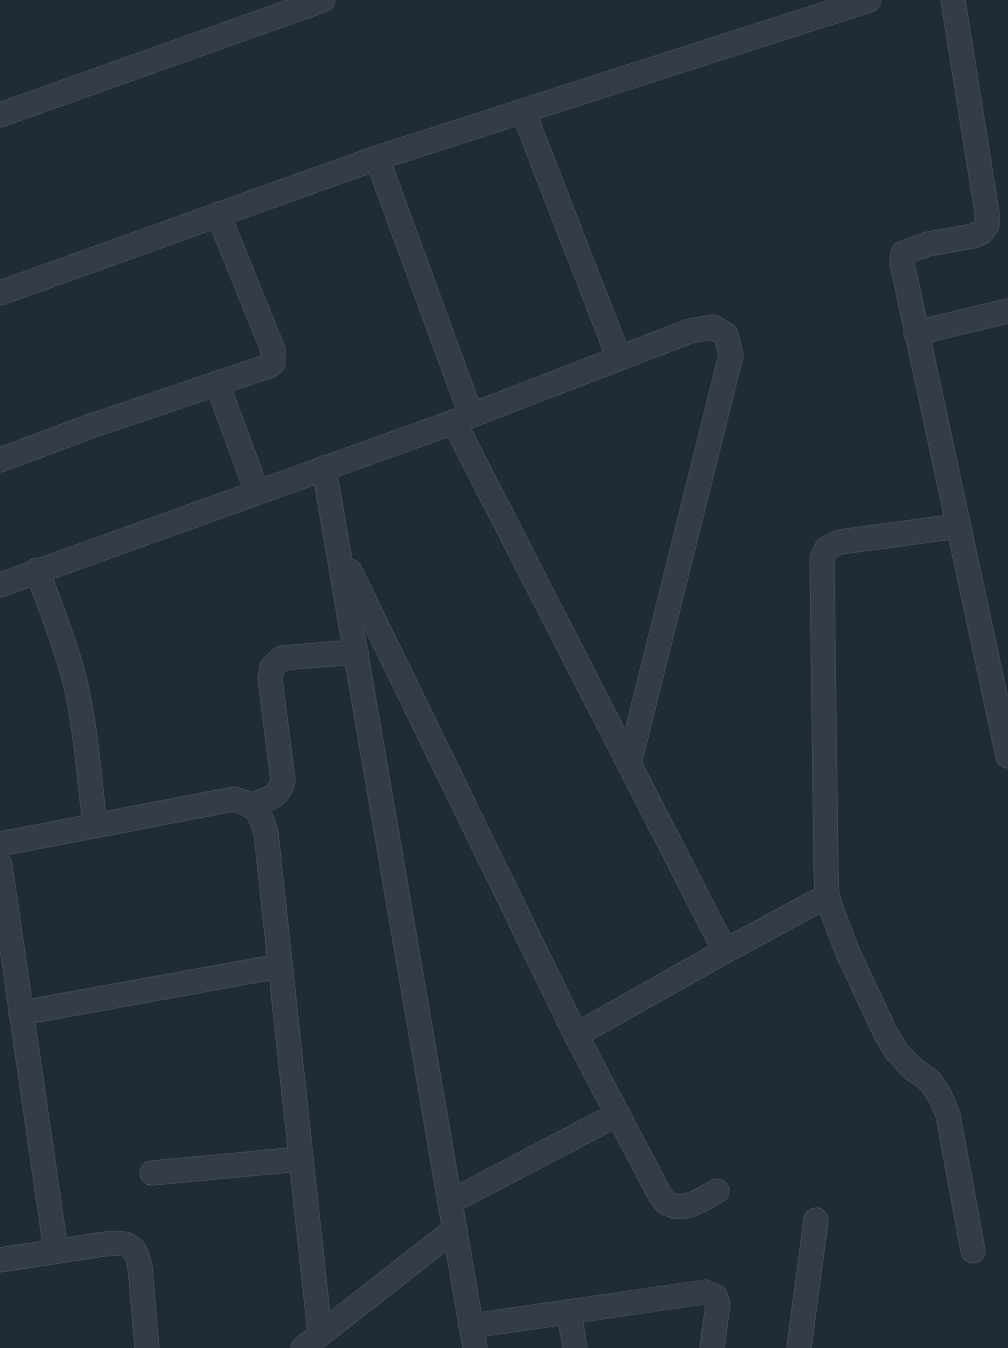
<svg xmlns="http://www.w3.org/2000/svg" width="1008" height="1348" viewBox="0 0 1008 1348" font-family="Commissioner,sans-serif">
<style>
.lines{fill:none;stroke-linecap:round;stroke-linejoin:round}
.street-casing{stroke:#505a65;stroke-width:25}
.street{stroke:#333c47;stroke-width:24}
</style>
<rect width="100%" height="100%" fill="#1f2b37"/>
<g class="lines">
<g class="street-casing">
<g id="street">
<polyline points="953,0 987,213 987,225 982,232 973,236 928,244 903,253 902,263 1008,756"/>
<polyline points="523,111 619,358"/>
<polyline points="0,115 323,0"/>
<polyline points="377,158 471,415"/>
<polyline points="0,293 377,158 869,0"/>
<polyline points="916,333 1008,311"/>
<polyline points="217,383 257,492"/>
<polyline points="454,422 725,951"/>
<polyline points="0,460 91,426 269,366 273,363 273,350 218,214"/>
<polyline points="324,468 475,1348"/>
<polyline points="958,526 840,542 827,548 822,558 826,871 827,896 835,919 848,953 885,1032 896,1051 912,1068 930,1081 940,1096 948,1115 973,1251"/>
<path d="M37,570c13,36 28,72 37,108 12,48 15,99 21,147"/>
<path d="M350,571l226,464 83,158c2,3 5,8 8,10 17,10 36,-4 50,-12"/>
<polyline points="0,585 454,422 690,331 713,327 726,335 731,355 629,764"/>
<path d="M252,805c16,-6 27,-7 31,-25l-13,-101 2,-12 10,-9 74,-6"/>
<path d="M0,844l234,-45c23,7 25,11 32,34l54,501"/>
<polyline points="0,865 56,1251"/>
<polyline points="21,1013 280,966"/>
<polyline points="576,1035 725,951 827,896"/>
<polyline points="152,1173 301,1159"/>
<polyline points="450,1202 618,1114"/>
<path d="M0,1260l105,-16c23,-2 30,-1 35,23l7,81"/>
<polyline points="569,1312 575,1348"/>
<polyline points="471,1326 705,1292 715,1296 718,1304 712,1348"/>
<polyline points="303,1348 455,1229"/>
<polyline points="799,1348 816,1220"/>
</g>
</g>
<use href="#street" class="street"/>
</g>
</svg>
